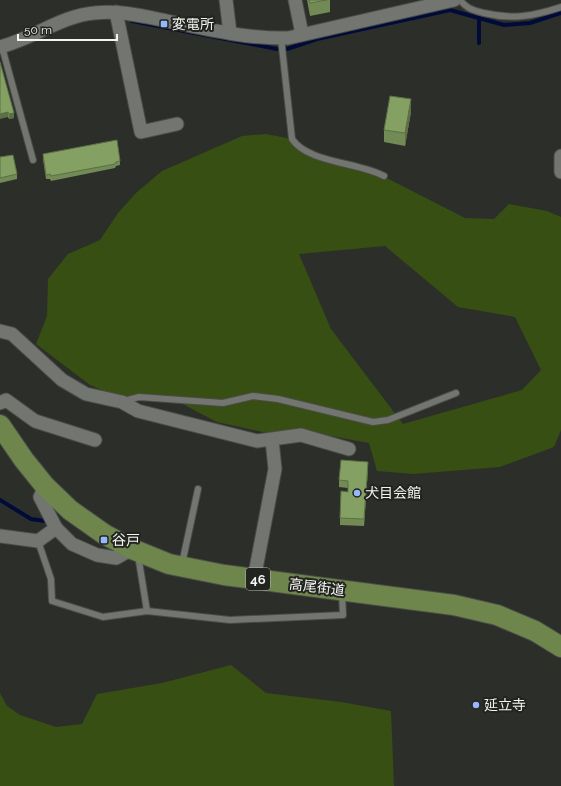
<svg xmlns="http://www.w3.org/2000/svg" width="561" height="786" viewBox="0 0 561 786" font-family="Raleway,'Noto Sans JP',sans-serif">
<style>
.green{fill:#384f14;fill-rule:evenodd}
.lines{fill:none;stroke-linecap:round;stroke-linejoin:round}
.stream{stroke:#010b39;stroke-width:4}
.lane-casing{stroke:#4a4c48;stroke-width:8}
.street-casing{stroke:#4a4c48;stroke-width:15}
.primary-casing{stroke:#4a4c48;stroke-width:22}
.lane{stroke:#727570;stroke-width:6}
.street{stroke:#727570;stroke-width:13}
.primary{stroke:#6e864c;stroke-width:20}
.wall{fill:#728a55}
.shaded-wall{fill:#5c7045}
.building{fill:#84a063;stroke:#5c7045}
.poi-dot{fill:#94b7fd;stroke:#222420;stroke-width:1.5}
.labels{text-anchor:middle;stroke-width:4;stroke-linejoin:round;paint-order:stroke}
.shield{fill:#222420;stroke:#b5b6b3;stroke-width:1}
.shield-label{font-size:13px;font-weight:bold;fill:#f4f5f2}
.poi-label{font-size:14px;fill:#f4f5f2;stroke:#222420;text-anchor:start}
.street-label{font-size:14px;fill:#f4f5f2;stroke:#222420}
</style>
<rect width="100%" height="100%" fill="#2c2e2a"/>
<g class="green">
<path d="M266,134l26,5 18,14 61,17 94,48 29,1 15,-15 38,7 14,6v213l-7,17 -54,20 -87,7 -36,-3 -8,-28 -65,-12 -27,4 -60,-13 -44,-23h-51l-32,-14 -54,-41 11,-28 1,-37 20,-25 32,-14 18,-27 18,-20 26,-22 80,-35zM385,246l73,61 57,10 26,53 -19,20 -119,34 -72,-95 -32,-75z"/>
<polygon points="231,665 266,693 341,702 391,711 394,786 0,786 0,693 7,706 20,715 56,727 82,724 97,694 162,683"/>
</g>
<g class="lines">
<g class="stream">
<polyline points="479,18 479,43"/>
<polyline points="132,21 277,49"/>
<polyline points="287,49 317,39 450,10 504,25 530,23 561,13"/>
<polyline points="0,500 31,519 45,521"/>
</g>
<g class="lane-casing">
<g id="lane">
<path d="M460,0c7,9 13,10 24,13 29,7 49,3 77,-6"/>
<path d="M281,38l11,101c16,24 66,23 92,37"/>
<polyline points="2,47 33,160"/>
<polyline points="124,401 139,397 223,403 253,396 278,399 373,422 388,420 456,393"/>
<polyline points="38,541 51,579 52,601 103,617 147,611 230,620 343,615 342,594"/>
<polyline points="138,555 147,611"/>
<polyline points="182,564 198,489"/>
</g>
</g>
<g class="street-casing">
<g id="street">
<polyline points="226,0 230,33"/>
<polyline points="295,0 302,34"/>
<polyline points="116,12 141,132 177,124"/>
<path d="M0,47c32,-8 61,-31 94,-34 25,-3 49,3 73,8 40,8 80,18 121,17l166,-38"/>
<polyline points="561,156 561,172"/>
<polyline points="0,331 12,334 62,380 86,394 122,402 138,411 257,441 301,435 349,449"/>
<polyline points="0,403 6,400 35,421 95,440"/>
<polyline points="45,486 40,497 56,528 72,544 97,555 116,558 132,549"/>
<polyline points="0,536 38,541 56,528"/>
<polyline points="254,579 275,469 272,440"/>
</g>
</g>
<g class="primary-casing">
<polyline id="primary" points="0,425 24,460 45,486 70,510 104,534 132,549 169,564 224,575 454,605 497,615 535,631 561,647"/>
</g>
<use href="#lane" class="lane"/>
<use href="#street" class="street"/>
<use href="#primary" class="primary"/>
</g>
<g class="wall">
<polygon points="307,0 330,0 330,12 310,16"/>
<polygon points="0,62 14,118 9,119 8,117"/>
<polygon points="411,112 405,146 384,142 384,130"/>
<polygon points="43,154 120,161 120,165 116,166 115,168 51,181 50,179 46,179 43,159"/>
<polygon points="0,157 17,174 17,179 0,183"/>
<polygon points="368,469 364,526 340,525 340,518 348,492 348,488 339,487 339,480"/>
</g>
<g class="shaded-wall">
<polygon points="411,99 411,112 405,146 405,133"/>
<polygon points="8,112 8,117 0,119 0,114"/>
<polygon points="14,113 14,118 9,119 9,114"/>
<polygon points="368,462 368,469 364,526 364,519"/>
</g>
<g class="building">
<polygon points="309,0 327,0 310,3"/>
<polygon points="0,62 14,113 9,114 8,112 0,114"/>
<polygon points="390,96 411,99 405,133 384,130"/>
<polygon points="117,140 120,161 116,162 115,164 51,176 50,174 46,175 43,154"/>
<polygon points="13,155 17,174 0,178 0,157"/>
<polygon points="341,460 368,462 364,519 340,518 341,491 348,492 348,481 339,480"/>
</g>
<g class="poi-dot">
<rect x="160" y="20" width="8" height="8" rx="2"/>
<circle cx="357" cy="493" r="4"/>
<rect x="100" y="536" width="8" height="8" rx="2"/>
<circle cx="476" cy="705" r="4"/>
</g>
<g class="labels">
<rect class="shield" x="246" y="568" width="24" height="22" rx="3"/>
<g class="shield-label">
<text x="258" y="584">46</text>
</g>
<g class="poi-label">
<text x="172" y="29">変電所</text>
<text x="365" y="498">犬目会館</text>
<text x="112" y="545">谷戸</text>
<text x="484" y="710">延立寺</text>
</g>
<g class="street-label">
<text transform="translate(317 587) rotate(7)" y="5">高尾街道</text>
</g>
</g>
<path d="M18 34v6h99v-6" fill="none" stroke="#f4f5f2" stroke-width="2"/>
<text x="24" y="34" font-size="12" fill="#f4f5f2" stroke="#222420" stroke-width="3" paint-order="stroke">50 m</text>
</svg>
